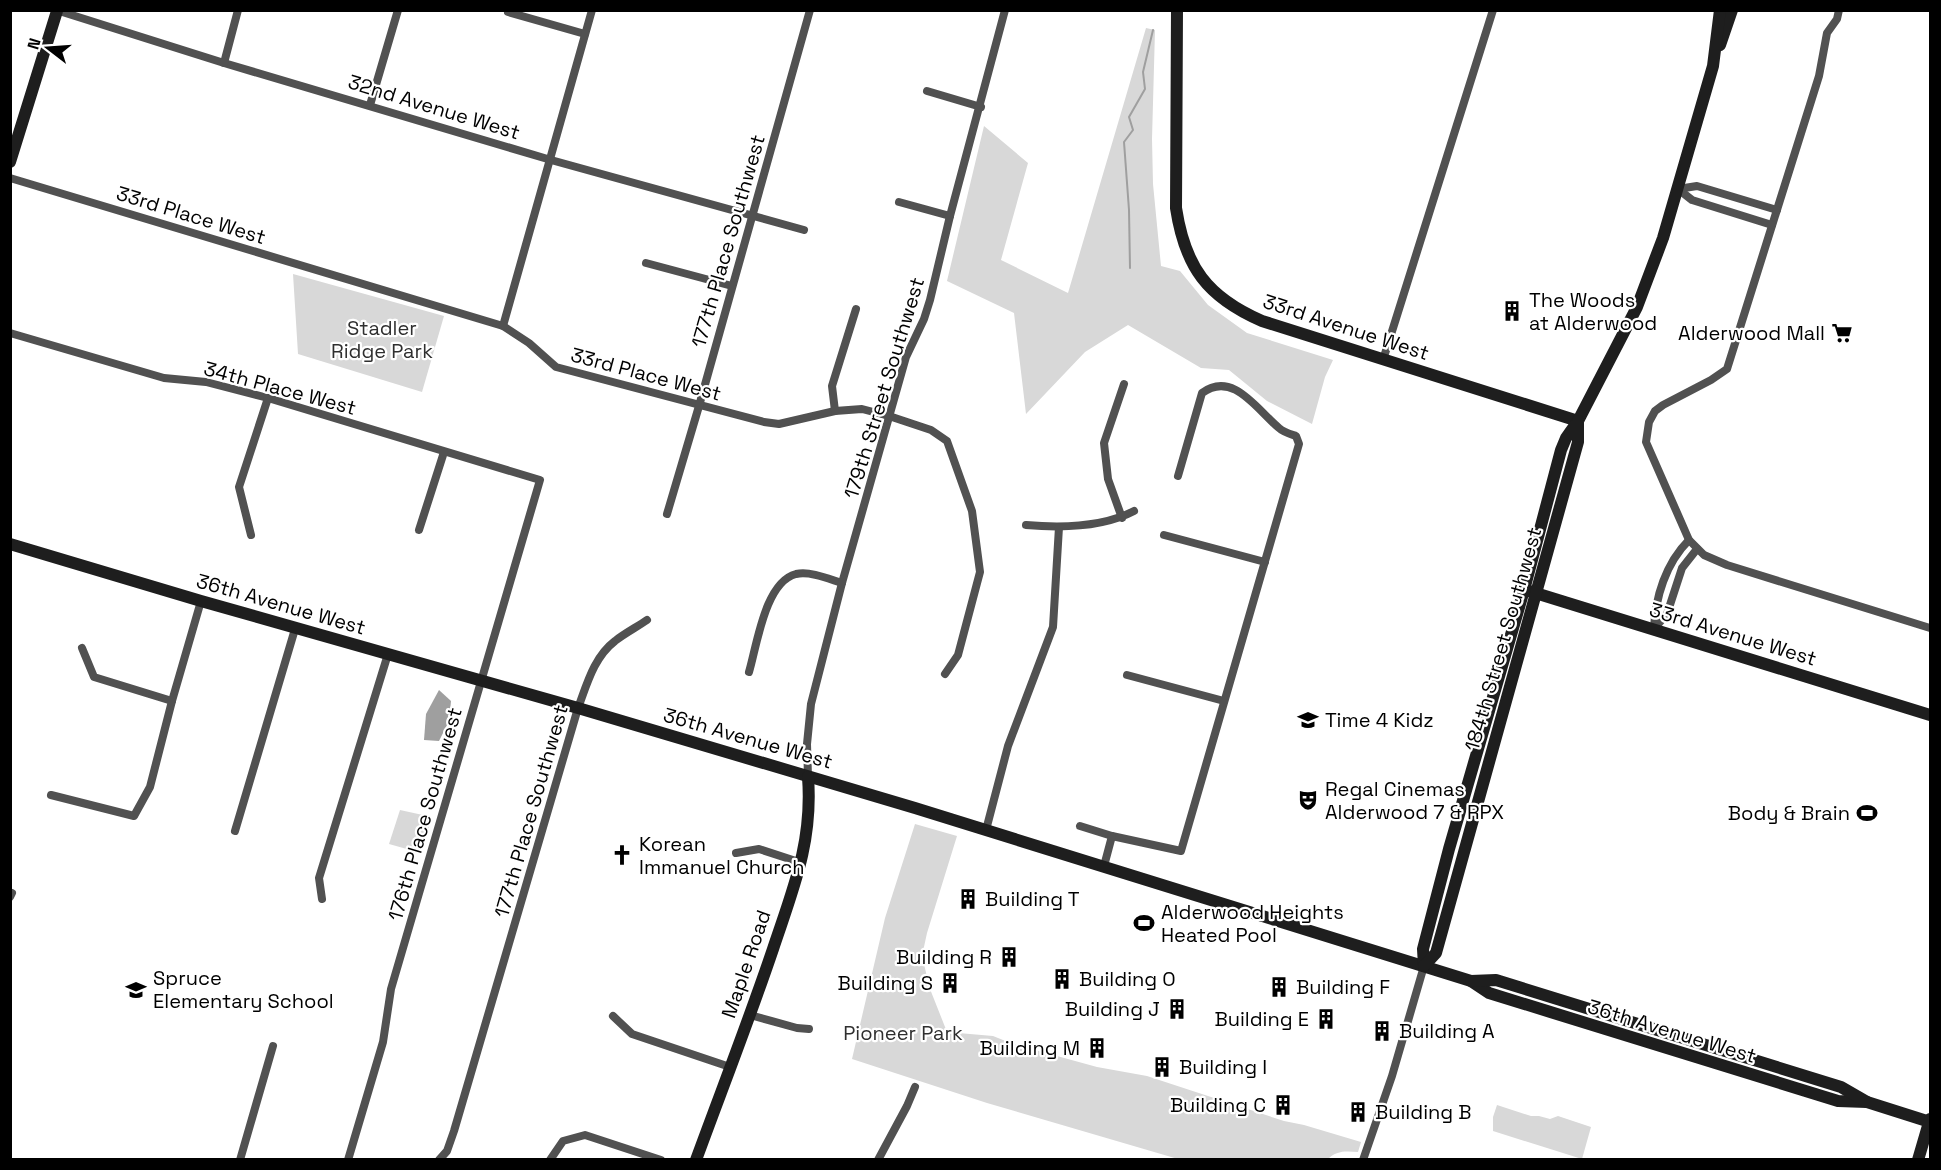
<svg xmlns="http://www.w3.org/2000/svg" width="1941" height="1170" viewBox="0 0 1941 1170" font-family="'Space Grotesk',sans-serif">
<style>
.green{fill:#d8d8d8}
.water{fill:#9f9f9f}
.lines{fill:none;stroke-linecap:round;stroke-linejoin:round}
.stream{stroke:#9f9f9f;stroke-width:2}
.street{stroke:#515151;stroke-width:8}
.secondary{stroke:#1e1e1e;stroke-width:12}
.labels{text-anchor:middle;stroke-width:4.5;stroke-linejoin:round;paint-order:stroke}
.street-label{font-size:20px;fill:#000;stroke:#fff}
.poi-label{font-size:20px;fill:#000;stroke:#fff;text-anchor:start}
.park-label{font-size:20px;fill:#2f2f2f;stroke:#fff}
</style>
<rect width="100%" height="100%" fill="#fff"/>
<g class="green">
<polygon points="1146,28 1155,30 1152,139 1153,184 1161,266 1180,271 1208,305 1247,333 1333,360 1325,377 1312,424 1267,401 1229,370 1201,368 1128,325 1085,352 1026,414 1014,313 947,281 984,126 1028,163 1001,260 1068,293"/>
<polygon points="293,274 444,316 422,392 298,354"/>
<polygon points="400,810 432,817 421,853 389,844"/>
<path d="M915,824l42,12 -30,97 -5,23 8,33 17,43 46,4 20,8 84,23 50,9 137,45 20,4 57,17 -3,10c-12,-1 -22,-2 -31,8l-149,-1 -191,-56 -135,-44 33,-141z"/>
<polygon points="1497,1105 1531,1116 1539,1116 1550,1119 1558,1116 1591,1127 1582,1159 1493,1131 1493,1117"/>
</g>
<polygon class="water" points="439,690 451,701 449,721 439,741 424,740 426,714"/>
<g class="lines">
<polyline class="stream" points="1130,268 1129,210 1124,142 1133,130 1129,117 1145,89 1143,72 1153,30"/>
<g class="street">
<polyline points="56,10 224,63 551,160 804,230"/>
<polyline points="1839,10 1837,19 1827,33 1819,76 1727,369 1711,380 1663,405 1655,411 1649,422 1646,442 1689,540 1704,555 1727,565 1930,628"/>
<polyline points="508,12 585,34"/>
<polyline points="224,63 238,10"/>
<polyline points="927,91 981,107"/>
<polyline points="370,105 398,10"/>
<polyline points="10,178 503,326 529,343 556,367 764,422 779,424 835,411 862,409 889,416 931,430 947,441 972,511 980,572 958,655 945,674"/>
<polyline points="1678,189 1697,186 1777,210"/>
<polyline points="1678,189 1692,200 1772,225"/>
<polyline points="899,202 950,216"/>
<polyline points="646,263 732,286"/>
<polyline points="503,326 592,10"/>
<polyline points="10,333 164,378 206,382 268,398 540,480 391,989 383,1042 348,1160"/>
<polyline points="1383,360 1493,10"/>
<polyline points="835,411 832,386 856,309"/>
<polyline points="667,514 699,406 810,10"/>
<polyline points="1122,518 1108,479 1104,443 1124,384"/>
<path d="M1026,525c35,3 76,3 108,-14"/>
<polyline points="419,530 444,452"/>
<polyline points="251,535 239,487 268,398"/>
<polyline points="1164,535 1265,562"/>
<polyline points="1654,629 1667,614 1682,568 1697,549"/>
<path d="M1654,630c1,-33 12,-67 35,-90"/>
<polyline points="82,648 94,677 172,701"/>
<path d="M749,672c8,-27 16,-90 47,-98 15,-3 33,5 46,9"/>
<polyline points="1127,675 1224,701"/>
<polyline points="808,777 807,744 811,704 842,583 906,357 924,319 930,300 950,216 1005,10"/>
<polyline points="51,795 134,816 150,787 172,701 201,601"/>
<path d="M1080,826l32,10 69,15 118,-407 -3,-8c-6,-2 -13,-4 -17,-8 -22,-18 -46,-58 -77,-35l-24,83"/>
<polyline points="986,830 1008,746 1053,627 1059,527"/>
<polyline points="235,831 295,629"/>
<polyline points="736,853 759,849 802,863"/>
<polyline points="1104,866 1112,836"/>
<polyline points="10,897 12,893"/>
<polyline points="322,899 319,878 388,654"/>
<polyline points="750,1015 797,1028 809,1029"/>
<polyline points="613,1016 632,1034 730,1067"/>
<polyline points="240,1160 273,1046"/>
<path d="M439,1160l8,-9 7,-20 124,-423c9,-24 16,-51 37,-67 10,-8 22,-14 32,-21"/>
<polyline points="550,1160 563,1141 585,1135 661,1160"/>
<polyline points="878,1160 907,1106 915,1087"/>
<polyline points="1363,1160 1392,1076 1424,966"/>
</g>
<g class="secondary">
<path d="M1177,10l-1,198c9,59 31,89 86,113l316,100"/>
<polyline points="1720,45 1732,10"/>
<polyline points="10,162 57,11"/>
<polyline points="10,544 201,601 578,708 915,808 1471,981 1489,993 1838,1101 1867,1102"/>
<polyline points="1529,591 1930,715"/>
<polyline points="1424,966 1423,949 1449,849 1524,590 1561,450 1566,438 1578,421 1637,307 1663,238 1713,66 1720,10"/>
<polyline points="1424,966 1436,953 1578,442 1578,421"/>
<polyline points="1471,981 1496,980 1841,1087 1867,1102 1930,1122"/>
<path d="M696,1160c26,-71 53,-140 77,-211 20,-60 40,-107 35,-172"/>
<polyline points="1918,1160 1930,1119"/>
</g>
</g>
<defs>
<g id="building-bare" transform="scale(1.62)"><path d="M-4-6H4V6H1V3H-1V6H-4ZM-2.5-4.3h1.7v1.8h-1.7ZM.8-4.3h1.7v1.8H.8ZM-2.5-1h1.7V.8h-1.7ZM.8-1h1.7V.8H.8Z" fill="#000" stroke="#fff" stroke-width="2.5" paint-order="stroke"/></g>
<g id="supermarket-bare" transform="scale(1.62)"><path d="M-6-5.5h2.5l.6 2H6L4.5 2H-2.5L-4.4-4H-6ZM-1.5 3.2a1.3 1.3 0 1 0 .1 0ZM3 3.2a1.3 1.3 0 1 0 .1 0Z" fill="#000" stroke="#fff" stroke-width="2.5" paint-order="stroke"/></g>
<g id="school-bare" transform="scale(1.62)"><path d="M0-5L7-2L0 1L-7-2ZM-4 1L0 2.5L4 1V4Q0 6-4 4Z" fill="#000" stroke="#fff" stroke-width="2.5" paint-order="stroke"/></g>
<g id="theatre-bare" transform="scale(1.62)"><path d="M-5-5.5Q0-4 5-5.5V0Q5 5 0 6Q-5 5-5 0ZM-3.3-2.5H-1v1.5H-3.3ZM1-2.5H3.3v1.5H1ZM-2.8 1Q0 5.5 2.8 1Z" fill="#000" stroke="#fff" stroke-width="2.5" paint-order="stroke"/></g>
<g id="stadium-bare" transform="scale(1.62)"><path d="M0-5a6.5 5 0 1 0 0 10a6.5 5 0 1 0 0-10ZM-3.5-1.8h7v3.6h-7Z" fill="#000" stroke="#fff" stroke-width="2.5" paint-order="stroke"/></g>
<g id="church-bare" transform="scale(1.62)"><path d="M-1.2-6h2.4v3.5h3.3v2.4h-3.3V6h-2.4V-.1h-3.3v-2.4h3.3Z" fill="#000" stroke="#fff" stroke-width="2.5" paint-order="stroke"/></g>
</defs>
<g fill-rule="evenodd">
<use href="#building-bare" x="1512" y="311"/>
<use href="#supermarket-bare" x="1842" y="333"/>
<use href="#school-bare" x="1308" y="720"/>
<use href="#theatre-bare" x="1308" y="800"/>
<use href="#stadium-bare" x="1867" y="813"/>
<use href="#church-bare" x="622" y="855"/>
<use href="#building-bare" x="968" y="899"/>
<use href="#stadium-bare" x="1144" y="923"/>
<use href="#building-bare" x="1009" y="957"/>
<use href="#building-bare" x="1062" y="979"/>
<use href="#building-bare" x="950" y="983"/>
<use href="#building-bare" x="1279" y="987"/>
<use href="#school-bare" x="136" y="990"/>
<use href="#building-bare" x="1177" y="1009"/>
<use href="#building-bare" x="1326" y="1019"/>
<use href="#building-bare" x="1382" y="1031"/>
<use href="#building-bare" x="1097" y="1048"/>
<use href="#building-bare" x="1162" y="1067"/>
<use href="#building-bare" x="1283" y="1105"/>
<use href="#building-bare" x="1358" y="1112"/>
</g>
<g class="labels">
<g class="street-label">
<text transform="translate(434 107) rotate(17)" y="7">32nd Avenue West</text>
<text transform="translate(191 215) rotate(17)" y="7">33rd Place West</text>
<text transform="translate(728 241) rotate(-74)" y="7">177th Place Southwest</text>
<text transform="translate(1346 327) rotate(18)" y="7">33rd Avenue West</text>
<text transform="translate(646 374) rotate(15)" y="7">33rd Place West</text>
<text transform="translate(280 388) rotate(15)" y="7">34th Place West</text>
<text transform="translate(884 388) rotate(-73)" y="7">179th Street Southwest</text>
<text transform="translate(281 604) rotate(16)" y="7">36th Avenue West</text>
<text transform="translate(1733 634) rotate(17)" y="7">33rd Avenue West</text>
<text transform="translate(1503 639) rotate(-74)" y="7">184th Street Southwest</text>
<text transform="translate(748 738) rotate(16)" y="7">36th Avenue West</text>
<text transform="translate(531 811) rotate(-74)" y="7">177th Place Southwest</text>
<text transform="translate(425 814) rotate(-74)" y="7">176th Place Southwest</text>
<text transform="translate(746 964) rotate(-71)" y="7">Maple Road</text>
<text transform="translate(1672 1031) rotate(17)" y="7">36th Avenue West</text>
</g>
<g class="poi-label">
<text x="1529" y="307">The Woods<tspan x="1529" dy="23">at Alderwood</tspan></text>
<text x="1825" y="340" text-anchor="end">Alderwood Mall</text>
<text x="1325" y="727">Time 4 Kidz</text>
<text x="1325" y="796">Regal Cinemas<tspan x="1325" dy="23">Alderwood 7 &amp; RPX</tspan></text>
<text x="1850" y="820" text-anchor="end">Body &amp; Brain</text>
<text x="639" y="851">Korean<tspan x="639" dy="23">Immanuel Church</tspan></text>
<text x="985" y="906">Building T</text>
<text x="1161" y="919">Alderwood Heights<tspan x="1161" dy="23">Heated Pool</tspan></text>
<text x="992" y="964" text-anchor="end">Building R</text>
<text x="153" y="985">Spruce<tspan x="153" dy="23">Elementary School</tspan></text>
<text x="1079" y="986">Building O</text>
<text x="933" y="990" text-anchor="end">Building S</text>
<text x="1296" y="994">Building F</text>
<text x="1160" y="1016" text-anchor="end">Building J</text>
<text x="1309" y="1026" text-anchor="end">Building E</text>
<text x="1399" y="1038">Building A</text>
<text x="1080" y="1055" text-anchor="end">Building M</text>
<text x="1179" y="1074">Building I</text>
<text x="1266" y="1112" text-anchor="end">Building C</text>
<text x="1375" y="1119">Building B</text>
</g>
<g class="park-label">
<text x="382" y="335">Stadler<tspan x="382" dy="23">Ridge Park</tspan></text>
<text x="903" y="1040">Pioneer Park</text>
</g>
</g>
<rect width="1941" height="1170" fill="none" stroke="#000000" stroke-width="24"/>
<g transform="translate(48 48) rotate(287)" stroke="#ffffff" stroke-width="4.5" paint-order="stroke">
<path d="M0-4.5L10 22L0 15L-10 22Z" fill="#000000"/>
<text y="-9" font-size="16" font-weight="bold" text-anchor="middle" fill="#000000">N</text>
</g>
</svg>
